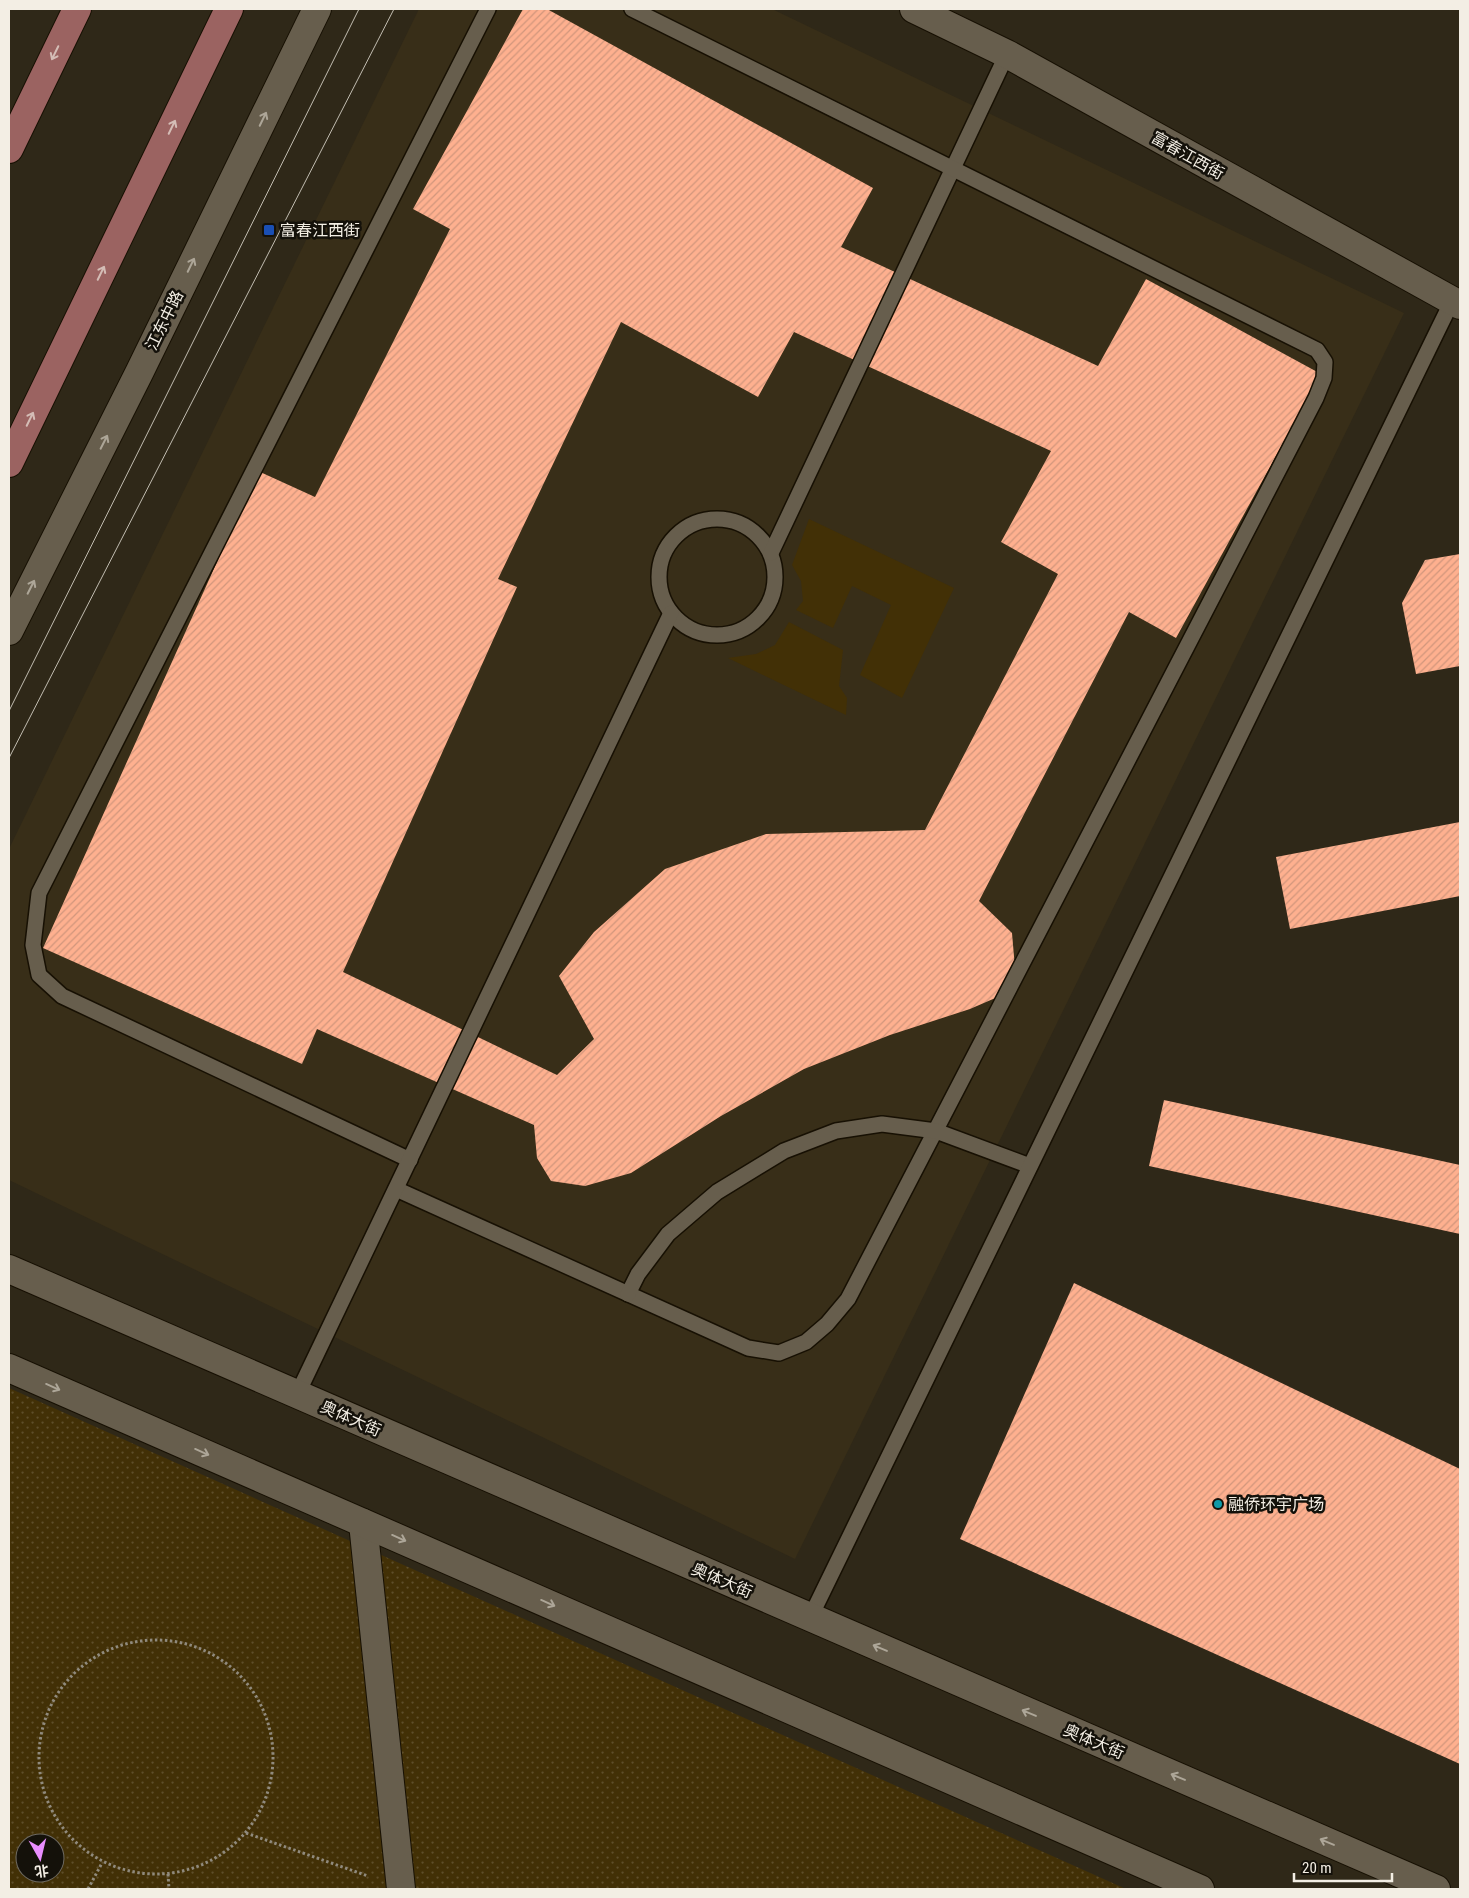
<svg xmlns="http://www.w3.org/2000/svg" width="1469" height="1898" viewBox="0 0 1469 1898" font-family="'Roboto Condensed','Noto Sans SC',sans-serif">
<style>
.built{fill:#382e18}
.grass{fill:#423006}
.park{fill:url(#park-dots);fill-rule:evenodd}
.building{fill:url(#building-hatch);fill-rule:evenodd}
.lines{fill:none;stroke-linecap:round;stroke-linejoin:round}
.service-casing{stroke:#171003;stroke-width:18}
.minor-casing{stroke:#171003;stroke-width:30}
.tertiary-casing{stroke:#171003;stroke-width:30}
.secondary-casing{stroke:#171003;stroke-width:30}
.primary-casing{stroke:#171003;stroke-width:30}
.path{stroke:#908a7d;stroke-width:3;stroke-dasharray:2.5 2.5;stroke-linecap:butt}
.service{stroke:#675e4d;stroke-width:15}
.minor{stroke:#675e4d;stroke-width:28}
.tertiary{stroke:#675e4d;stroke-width:28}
.secondary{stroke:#675e4d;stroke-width:28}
.primary{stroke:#9b6361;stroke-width:28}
.tram{stroke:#c2bdb1;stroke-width:1}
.oneway{stroke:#d4bdb6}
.oneway2{stroke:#ada698}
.transit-dot{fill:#1a4fb4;stroke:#14110a;stroke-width:2}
.culture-dot{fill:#0f9aa8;stroke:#14110a;stroke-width:2}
.labels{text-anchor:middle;stroke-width:5;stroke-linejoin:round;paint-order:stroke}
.street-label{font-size:16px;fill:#f3eee4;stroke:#14110a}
.poi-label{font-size:16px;fill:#f3eee4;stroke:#14110a;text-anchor:start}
</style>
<defs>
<pattern id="park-dots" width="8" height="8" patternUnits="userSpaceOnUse" patternTransform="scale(1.25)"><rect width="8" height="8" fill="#423006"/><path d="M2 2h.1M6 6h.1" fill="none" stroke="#5e4e2a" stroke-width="1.8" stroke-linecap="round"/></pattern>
<pattern id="building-hatch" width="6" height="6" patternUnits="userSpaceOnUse" patternTransform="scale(1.25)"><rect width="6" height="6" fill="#feb08f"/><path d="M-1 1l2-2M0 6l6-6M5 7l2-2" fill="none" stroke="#d1967c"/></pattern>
</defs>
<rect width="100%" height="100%" fill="#2f2818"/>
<polygon class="built" points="419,9 772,9 1404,313 795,1559 9,1180 9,849"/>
<g class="grass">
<polygon points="809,519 954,588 902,698 860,675 891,605 852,586 833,628 796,610 803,601 801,581 792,565"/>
<polygon points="789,622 843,650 839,686 847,698 846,715 728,658 756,654 775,645"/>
</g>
<path class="park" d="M9,1388l1117,501h-1117zM25,1843h30v30h-30z"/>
<g class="building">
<path d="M523,9h24l326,179 -32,59 257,119 48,-87 175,95 -145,264 -47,-26 -150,289 33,32 3,35 -15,28 -30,13 -80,26 -86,34 -83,47 -90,57 -46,13 -34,-5 -14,-23 -3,-33 -217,-96 -15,35 -259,-116 215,-477 57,26 135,-268 -37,-20zM621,322l137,75 36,-65 257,119 -50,91 57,32 -133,256 -159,4 -101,35 -71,63 -35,44 35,63 -37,36 -214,-103 174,-385 -19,-8z"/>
<polygon points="1460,554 1460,666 1416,674 1402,603 1425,560"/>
<polygon points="1460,822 1460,896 1290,929 1276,857"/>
<polygon points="1164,1100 1460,1165 1460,1234 1149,1166"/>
<polygon points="1074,1283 1460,1469 1460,1764 960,1539"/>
</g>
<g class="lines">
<g class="service-casing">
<g id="service">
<circle cx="717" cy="577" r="58"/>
<polyline points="771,553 1007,54"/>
<polyline points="410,1160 62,996 39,975 33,945 39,893 488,9"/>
<polyline points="396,1189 748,1348 779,1353 806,1342 827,1324 848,1299 1316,398 1324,378 1325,362 1317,350 632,9"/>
<polyline points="628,1294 638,1274 668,1234 717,1192 784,1151 836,1131 882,1124 936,1131 1030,1166"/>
<polyline points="297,1395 671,613"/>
<polyline points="810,1618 1452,301"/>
</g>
</g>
<g class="minor-casing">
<polyline id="minor" points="363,1523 401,1889"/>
</g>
<g class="tertiary-casing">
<g id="tertiary">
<polyline points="914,9 1007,54 1460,305"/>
<polyline points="9,631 139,373 317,9"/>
</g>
</g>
<g class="secondary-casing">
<g id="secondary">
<polyline points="9,1269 1436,1889"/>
<polyline points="9,1368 1200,1889"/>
</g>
</g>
<g class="primary-casing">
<g id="primary">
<polyline points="9,149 77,9"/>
<polyline points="9,463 229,9"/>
</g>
</g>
<g class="path">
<circle cx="156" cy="1757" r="117"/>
<polyline points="246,1833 368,1876"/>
<polyline points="168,1874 169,1889"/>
<polyline points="88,1889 102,1863"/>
</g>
<use href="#service" class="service"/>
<use href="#minor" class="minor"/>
<use href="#tertiary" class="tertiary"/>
<use href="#secondary" class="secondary"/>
<use href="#primary" class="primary"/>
<g class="tram">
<polyline points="9,711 359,9"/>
<polyline points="9,758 394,9"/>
</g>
</g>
<defs><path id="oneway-shaft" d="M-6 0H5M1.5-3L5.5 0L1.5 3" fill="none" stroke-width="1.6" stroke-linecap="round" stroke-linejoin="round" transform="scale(1.25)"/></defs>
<g class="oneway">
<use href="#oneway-shaft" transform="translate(55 53) rotate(116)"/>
<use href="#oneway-shaft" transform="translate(172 127) rotate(-64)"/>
<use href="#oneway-shaft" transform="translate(101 273) rotate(-64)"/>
<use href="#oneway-shaft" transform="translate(30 419) rotate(-64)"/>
</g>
<g class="oneway2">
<use href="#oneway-shaft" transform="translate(263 119) rotate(-64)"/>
<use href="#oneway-shaft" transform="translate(191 265) rotate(-64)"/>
<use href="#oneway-shaft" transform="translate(104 442) rotate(-63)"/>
<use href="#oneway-shaft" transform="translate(31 587) rotate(-63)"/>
<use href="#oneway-shaft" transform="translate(53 1387) rotate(24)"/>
<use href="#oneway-shaft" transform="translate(202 1452) rotate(24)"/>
<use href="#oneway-shaft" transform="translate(399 1538) rotate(24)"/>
<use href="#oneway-shaft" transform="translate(548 1603) rotate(24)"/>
<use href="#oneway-shaft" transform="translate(880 1648) rotate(-157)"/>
<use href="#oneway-shaft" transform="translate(1029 1713) rotate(-157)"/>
<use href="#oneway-shaft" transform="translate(1178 1777) rotate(-157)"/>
<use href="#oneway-shaft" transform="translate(1327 1842) rotate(-157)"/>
</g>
<rect class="transit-dot" x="263" y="224" width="12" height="12" rx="2.5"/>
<circle class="culture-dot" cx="1218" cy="1504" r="5"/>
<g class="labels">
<g class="street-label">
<text transform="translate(1188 155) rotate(29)" y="6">富春江西街</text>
<text transform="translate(164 320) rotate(-64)" y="6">江东中路</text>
<text transform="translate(351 1418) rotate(24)" y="6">奥体大街</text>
<text transform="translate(722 1580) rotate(23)" y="6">奥体大街</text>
<text transform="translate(1094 1741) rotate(23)" y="6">奥体大街</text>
</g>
<g class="poi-label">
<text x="280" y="236">富春江西街</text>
<text x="1228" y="1510">融侨环宇广场</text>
</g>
</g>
<rect width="1469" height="1898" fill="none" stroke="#f3eee4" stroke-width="20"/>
<g transform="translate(40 1858) rotate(172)"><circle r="24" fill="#14110a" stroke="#6d6961"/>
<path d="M0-4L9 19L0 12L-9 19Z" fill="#e98dfe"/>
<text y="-8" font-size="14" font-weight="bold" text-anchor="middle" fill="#f3eee4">北</text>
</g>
<path d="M1294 1873v8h98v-8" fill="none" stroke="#f3eee4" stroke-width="2.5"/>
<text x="1302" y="1873" font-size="15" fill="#f3eee4" stroke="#14110a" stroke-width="4" paint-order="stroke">20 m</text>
</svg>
